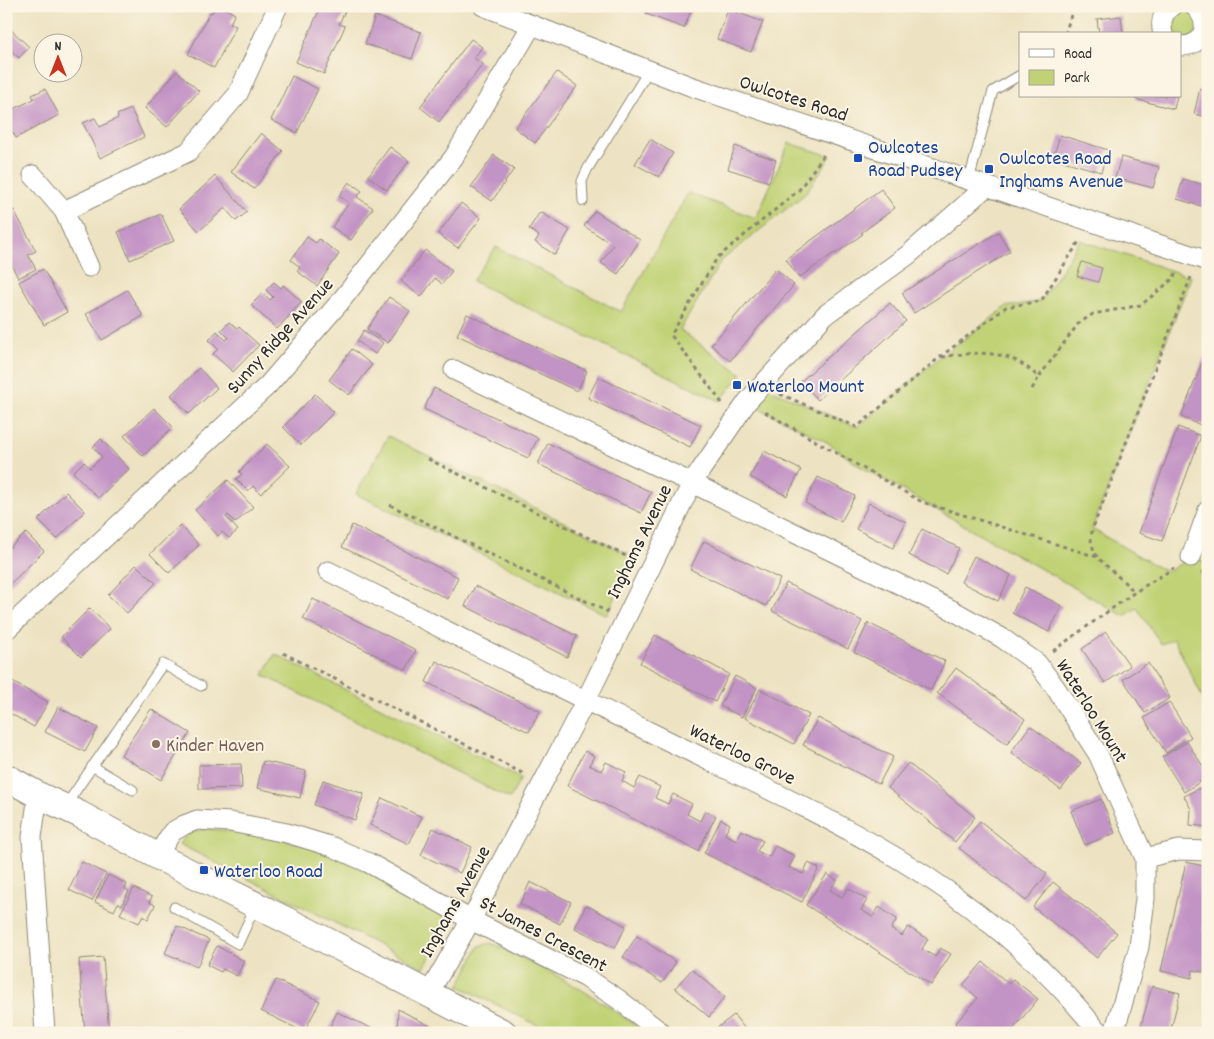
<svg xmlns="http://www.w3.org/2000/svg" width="1214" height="1039" viewBox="0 0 1214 1039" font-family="Dekko,sans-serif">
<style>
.green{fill:#c0d275;stroke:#767e50}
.building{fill:#c293c5}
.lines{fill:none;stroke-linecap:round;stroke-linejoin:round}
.lane-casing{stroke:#8c8776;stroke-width:11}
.street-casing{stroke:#8c8776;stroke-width:21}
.secondary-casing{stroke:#8c8776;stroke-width:28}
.path{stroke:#8c8776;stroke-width:3;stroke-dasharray:4 4;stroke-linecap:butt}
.lane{stroke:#fff;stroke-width:9}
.street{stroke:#fff;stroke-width:19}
.secondary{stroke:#fff;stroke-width:26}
.transit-dot{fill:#1a4fb4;stroke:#fcf5e5;stroke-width:2}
.education-dot{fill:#8d6e63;stroke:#fcf5e5;stroke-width:2}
.labels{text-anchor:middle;stroke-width:4;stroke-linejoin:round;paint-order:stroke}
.street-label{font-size:20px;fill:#2b2b2b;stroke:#fcf5e5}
.transit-label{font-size:20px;fill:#164399;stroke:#fcf5e5;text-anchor:start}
.education-label{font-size:20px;fill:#785e54;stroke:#fcf5e5;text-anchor:start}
</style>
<rect width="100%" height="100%" fill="#fcf5e5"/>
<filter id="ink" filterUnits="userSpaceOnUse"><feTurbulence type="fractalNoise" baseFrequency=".02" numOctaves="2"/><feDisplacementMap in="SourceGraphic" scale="10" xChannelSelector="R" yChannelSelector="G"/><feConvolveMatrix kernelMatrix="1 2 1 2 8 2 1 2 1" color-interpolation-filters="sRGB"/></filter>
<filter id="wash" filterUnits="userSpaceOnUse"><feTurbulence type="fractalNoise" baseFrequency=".0096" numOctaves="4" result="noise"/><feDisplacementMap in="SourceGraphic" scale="20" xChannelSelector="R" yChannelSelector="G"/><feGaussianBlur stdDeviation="1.12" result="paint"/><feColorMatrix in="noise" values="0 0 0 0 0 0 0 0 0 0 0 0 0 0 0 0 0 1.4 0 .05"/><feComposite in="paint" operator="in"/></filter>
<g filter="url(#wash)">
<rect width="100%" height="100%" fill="#ede3c2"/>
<g class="green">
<polygon points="1172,6 1194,6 1205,25 1180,46 1180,34 1163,34"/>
<polygon points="789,143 831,156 805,194 721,261 680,330 742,374 720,401 472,281 496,247 621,312 688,193 756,218"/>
<polygon points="1080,240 1191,277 1092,529 1167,572 1191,557 1208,563 1208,709 1174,639 1161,644 1137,608 1124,616 858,465 827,442 747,402 761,385 857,427 940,357 1006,307 1041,301"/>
<polygon points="388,436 635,557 607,615 356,494"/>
<polygon points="275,654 521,778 510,799 263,675"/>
<path d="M209,829c34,3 69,7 101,18 48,17 93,44 137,68l2,8 -25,45 -245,-124c8,-12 16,-14 30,-15z"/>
<path d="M491,943c54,26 107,52 154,90h-92l-94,-47 20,-40z"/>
</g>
<g id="blocks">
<g class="building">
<polygon points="215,6 221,6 235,14 230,23 236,26 214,68 188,54 210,12 212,13"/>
<polygon points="321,6 334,6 345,11 339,24 345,26 324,74 296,62"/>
<polygon points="648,6 693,6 684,28 646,14"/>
<polygon points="728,9 763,22 751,52 717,39"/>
<polygon points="375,16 421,32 412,59 365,44"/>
<polygon points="1121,16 1123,34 1099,34 1097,19"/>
<polygon points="6,25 29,47 19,58 8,48 6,49"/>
<polygon points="471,39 482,47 474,58 483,64 439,122 420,107"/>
<polygon points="177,71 199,91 167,127 145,108"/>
<polygon points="557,72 577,86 535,143 515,128"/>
<polygon points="292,76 318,89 297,133 271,120"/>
<polygon points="1200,88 1208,90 1208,117 1194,114"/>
<polygon points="45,89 59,115 16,138 6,120 6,101 9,99 14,109 34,99 32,95"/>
<polygon points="1136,96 1177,96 1174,109 1135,99"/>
<polygon points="131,109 144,137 100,158 83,123 95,118 100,127 118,118 117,115"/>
<polygon points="261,133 283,151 254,189 231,172"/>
<polygon points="1060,135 1108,150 1101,172 1053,158"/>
<polygon points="650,139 673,153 659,177 635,164"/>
<polygon points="735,146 776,160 769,182 728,169"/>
<polygon points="390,147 409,161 387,190 368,176"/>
<polygon points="494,155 514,169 492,201 471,187"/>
<polygon points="1121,157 1159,167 1153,188 1115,178"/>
<polygon points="215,176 247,212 236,221 225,208 199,231 179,209"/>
<polygon points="1183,179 1208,186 1208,208 1177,199"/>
<polygon points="349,182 362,191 357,197 373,208 351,240 332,227 349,203 339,196"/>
<polygon points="881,189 895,208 861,233 863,234 835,254 834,253 799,278 786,259"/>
<polygon points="461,203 481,218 458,248 438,234"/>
<polygon points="14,210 36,251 28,255 36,269 18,278 11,264 7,266 6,265 6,214"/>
<polygon points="595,211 640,240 618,274 601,263 613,245 584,226"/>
<polygon points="540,212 570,230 555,255 535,242 539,236 529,229"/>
<polygon points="161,214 174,241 130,260 118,232"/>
<polygon points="998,232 1010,251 914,313 902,293"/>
<polygon points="307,237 316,243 319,239 339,254 317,286 297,271 300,267 291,260"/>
<polygon points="425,250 452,271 442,284 435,278 421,297 401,281"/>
<polygon points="1082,262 1102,268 1098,282 1077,276"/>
<polygon points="43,269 67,312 44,325 19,282"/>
<polygon points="776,269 794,285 730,361 711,345"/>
<polygon points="274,282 281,288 283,285 302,302 277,329 251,305 263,293 270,300 273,297 266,290"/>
<polygon points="127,290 143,316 102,340 86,314"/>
<polygon points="389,297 410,311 388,343 367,329"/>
<polygon points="890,303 906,321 818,400 801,381"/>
<polygon points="467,314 587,371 577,391 457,335"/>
<polygon points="229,322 237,329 239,327 259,345 233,372 213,354 218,349 209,340 217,331 226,340 229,338 221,330"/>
<polygon points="364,330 383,343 375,354 357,341"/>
<polygon points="1208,347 1208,414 1203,426 1181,417"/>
<polygon points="352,349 372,365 349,395 329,380"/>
<polygon points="199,368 217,388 189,414 171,395"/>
<polygon points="598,377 701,425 690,447 588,398"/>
<polygon points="434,388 538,438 528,458 424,409"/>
<polygon points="315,394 334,412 301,445 283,427"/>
<polygon points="154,408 173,427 143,456 124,436"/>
<polygon points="1178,427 1201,436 1162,541 1139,533"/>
<polygon points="101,439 129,469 98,498 73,472 84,462 90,468 102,457 93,447"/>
<polygon points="548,443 651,492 641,513 538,464"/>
<polygon points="267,444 290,466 261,494 253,486 248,491 236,479 242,474 239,472"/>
<polygon points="764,451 801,470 787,496 750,477"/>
<polygon points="818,477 855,496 841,522 805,503"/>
<polygon points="228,480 253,507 235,523 228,515 226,517 238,530 229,538 222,532 218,536 195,510"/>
<polygon points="66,492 85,511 57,539 38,520"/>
<polygon points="869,503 906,522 893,548 856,529"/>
<polygon points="180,525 199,545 169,573 150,554"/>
<polygon points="352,525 458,577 448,599 342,547"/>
<polygon points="922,529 959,548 946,574 909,555"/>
<polygon points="26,533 44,551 9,585 6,583 6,551"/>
<polygon points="704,541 780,579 766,606 690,569"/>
<polygon points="974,556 1011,575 998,601 961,582"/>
<polygon points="136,565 156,583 127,613 108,595"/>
<polygon points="786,583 862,621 848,649 772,611"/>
<polygon points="475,586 577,636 567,657 465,606"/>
<polygon points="1025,587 1062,606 1049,632 1012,613"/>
<polygon points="313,599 416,650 406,670 303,619"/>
<polygon points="90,608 110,629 81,657 61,637"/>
<polygon points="868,623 945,661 931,690 854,652"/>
<polygon points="1106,632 1130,666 1105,683 1082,649"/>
<polygon points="655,635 729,674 715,702 640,663"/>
<polygon points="436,661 540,711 529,732 426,682"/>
<polygon points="1148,663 1170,698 1145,713 1123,679"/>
<polygon points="956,668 1025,719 1007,744 937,693"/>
<polygon points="735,676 757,688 742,717 720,706"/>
<polygon points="9,680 48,702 34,727 6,711 6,683"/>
<polygon points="760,689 809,715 794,744 745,718"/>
<polygon points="1169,702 1191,737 1166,753 1144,718"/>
<polygon points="58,707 98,728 85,752 45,732"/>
<polygon points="151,709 190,733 161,780 121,755"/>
<polygon points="818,718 893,757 879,784 803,745"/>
<polygon points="1030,726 1081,763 1061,790 1011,752"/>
<polygon points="1187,742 1208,774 1208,777 1184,792 1162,757"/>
<polygon points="585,751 594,756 589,765 601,771 606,762 626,772 622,781 634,788 640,777 660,787 655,798 668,804 673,794 692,804 687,814 700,821 705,811 716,816 698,851 567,786"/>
<polygon points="263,761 306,771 300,798 257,788"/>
<polygon points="908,763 975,817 955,842 888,788"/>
<polygon points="241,764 242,788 199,789 199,765"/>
<polygon points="323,780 364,794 355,820 314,805"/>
<polygon points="1208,784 1208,827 1190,825 1191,809 1184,796"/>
<polygon points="382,798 422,817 409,844 370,825"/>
<polygon points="1101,799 1115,833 1085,845 1071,811"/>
<polygon points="721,819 730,824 725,834 736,840 741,830 763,841 757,851 769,857 775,846 795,856 789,867 803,874 808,863 819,868 802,902 704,853"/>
<polygon points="980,821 1047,874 1026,901 959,848"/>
<polygon points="433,828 472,847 460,873 421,855"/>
<polygon points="82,862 106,874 92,901 69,890"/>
<polygon points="1186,862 1208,867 1208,917 1206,916 1203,930 1208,932 1208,951 1203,972 1193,970 1192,978 1161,971"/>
<polygon points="827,874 837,880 830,890 842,897 848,888 867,900 861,910 873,917 879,907 897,919 891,929 902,936 908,927 928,939 922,949 935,957 940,948 951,954 931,985 806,905"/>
<polygon points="108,875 127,884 125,889 129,891 122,905 118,903 114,911 95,902"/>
<polygon points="530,882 571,902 560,924 520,904"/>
<polygon points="1053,882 1117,933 1097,958 1033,907"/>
<polygon points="134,888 152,897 149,902 155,905 148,919 143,916 139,923 120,914"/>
<polygon points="586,905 626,926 615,948 575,928"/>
<polygon points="177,926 209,940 197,967 165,953"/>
<polygon points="637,936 676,962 662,983 623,957"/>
<polygon points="217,946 244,961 237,976 223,969 221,972 207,965"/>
<polygon points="103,957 109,1033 85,1033 79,959"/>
<polygon points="983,962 1009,984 1013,979 1038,999 1010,1033 991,1033 987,1030 985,1033 965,1033 955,1024 978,998 963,985"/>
<polygon points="692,969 725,997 709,1017 675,988"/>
<polygon points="276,980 320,1001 304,1032 261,1011"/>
<polygon points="1152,986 1180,993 1170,1033 1139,1033"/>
<polygon points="398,1009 432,1027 431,1028 440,1033 397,1033"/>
<polygon points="337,1012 381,1033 327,1033"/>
<polygon points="734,1015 748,1033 715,1033 713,1031"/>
</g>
</g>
</g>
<g filter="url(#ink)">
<use href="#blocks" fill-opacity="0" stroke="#8c8776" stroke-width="1"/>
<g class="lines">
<g class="lane-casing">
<g id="lane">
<polyline points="969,180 993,91 1020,75"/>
<polyline points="583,201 582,181 588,168 649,70"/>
<polyline points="92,766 133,790"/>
<polyline points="66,805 163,664 201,686"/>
<polyline points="174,907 238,944 255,907"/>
</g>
</g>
<g class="street-casing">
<g id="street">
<polyline points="483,6 690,86 1208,261"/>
<path d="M1163,34c-3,-11 -1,-21 9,-28"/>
<path d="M1180,46c25,1 32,-25 14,-40"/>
<polyline points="33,175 64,211"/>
<polyline points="89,267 64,211 188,152 238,94 278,6"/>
<polyline points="454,370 692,483 952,610 1002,638 1037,663 1055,687 1098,754 1145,858 1145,899 1139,947 1114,1033"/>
<polyline points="1191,557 1208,510"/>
<path d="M328,571c109,55 217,110 326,163 81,40 165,77 243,124 73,43 150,108 202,175"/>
<polyline points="6,630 268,385 340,302 454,157 532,25"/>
<polyline points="38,795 32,837 45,1033"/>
<polyline points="157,856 172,832 184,825 197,820 230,822 287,833 333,847 369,863 471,920 585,977 618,999 662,1033"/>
<polyline points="1145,858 1179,850 1208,851"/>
<polyline points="429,993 471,920 586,700 692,483 747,402 825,315 908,255 987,186"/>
</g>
</g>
<g class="secondary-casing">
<polyline id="secondary" points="6,777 38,795 79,814 157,856 304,929 504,1033"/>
</g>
<g class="path">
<polyline points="1065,34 1074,6"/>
<path d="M942,357c26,-4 54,-8 78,6 7,3 13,10 19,14l39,-53 15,-10 48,-9 33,-27 2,-7"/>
<polyline points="1032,389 1039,377"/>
<polyline points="780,394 857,427 940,357 1006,307 1041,301 1080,240"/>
<polyline points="722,403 671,335 717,258 799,190 825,153"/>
<polyline points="765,412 922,502 1097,557 1135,592"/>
<polyline points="428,459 634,560"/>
<polyline points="390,505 608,612"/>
<polyline points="1097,557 1091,543 1092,530 1191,277"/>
<polyline points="1202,571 1208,581"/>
<polyline points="1053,651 1135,592 1174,568"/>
<polyline points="283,653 526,775"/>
</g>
<use href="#lane" class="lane"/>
<use href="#street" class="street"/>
<use href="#secondary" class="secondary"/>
</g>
</g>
<g class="transit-dot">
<rect x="853" y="153" width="10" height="10" rx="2.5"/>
<rect x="984" y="164" width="10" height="10" rx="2.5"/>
<rect x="732" y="380" width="10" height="10" rx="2.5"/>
<rect x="199" y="865" width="10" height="10" rx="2.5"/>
</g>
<circle class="education-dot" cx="156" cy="744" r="5"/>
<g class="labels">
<g class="street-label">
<text transform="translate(794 97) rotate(18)" y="7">Owlcotes Road</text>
<text transform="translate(279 335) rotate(-48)" y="7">Sunny Ridge Avenue</text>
<text transform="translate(638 541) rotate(-64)" y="7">Inghams Avenue</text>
<text transform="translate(1093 710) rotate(58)" y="7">Waterloo Mount</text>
<text transform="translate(743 753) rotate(26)" y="7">Waterloo Grove</text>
<text transform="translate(454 901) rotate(-61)" y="7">Inghams Avenue</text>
<text transform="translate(544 933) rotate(28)" y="7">St James Crescent</text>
</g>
<g class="transit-label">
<text x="868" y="153">Owlcotes<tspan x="868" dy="23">Road Pudsey</tspan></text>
<text x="999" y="164">Owlcotes Road<tspan x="999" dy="23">Inghams Avenue</tspan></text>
<text x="747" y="392">Waterloo Mount</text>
<text x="214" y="877">Waterloo Road</text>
</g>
<g class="education-label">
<text x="166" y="751">Kinder Haven</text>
</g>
</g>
<rect width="1214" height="1039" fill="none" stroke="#fcf5e5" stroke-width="25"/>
<rect x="1019" y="32" width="162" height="65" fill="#fcf5e5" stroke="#a8a49b"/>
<rect x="1029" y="49" width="25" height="8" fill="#ffffff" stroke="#a8a49b"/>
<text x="1064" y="58" font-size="15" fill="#2b2b2b">Road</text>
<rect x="1029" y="70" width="25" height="15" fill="#c0d275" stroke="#a8a49b"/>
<text x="1064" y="82" font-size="15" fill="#2b2b2b">Park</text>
<g transform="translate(58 58)"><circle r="24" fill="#fcf5e5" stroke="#a8a49b"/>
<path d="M0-4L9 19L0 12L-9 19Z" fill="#c8321e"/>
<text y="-8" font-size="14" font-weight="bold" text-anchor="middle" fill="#2b2b2b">N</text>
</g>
</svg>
